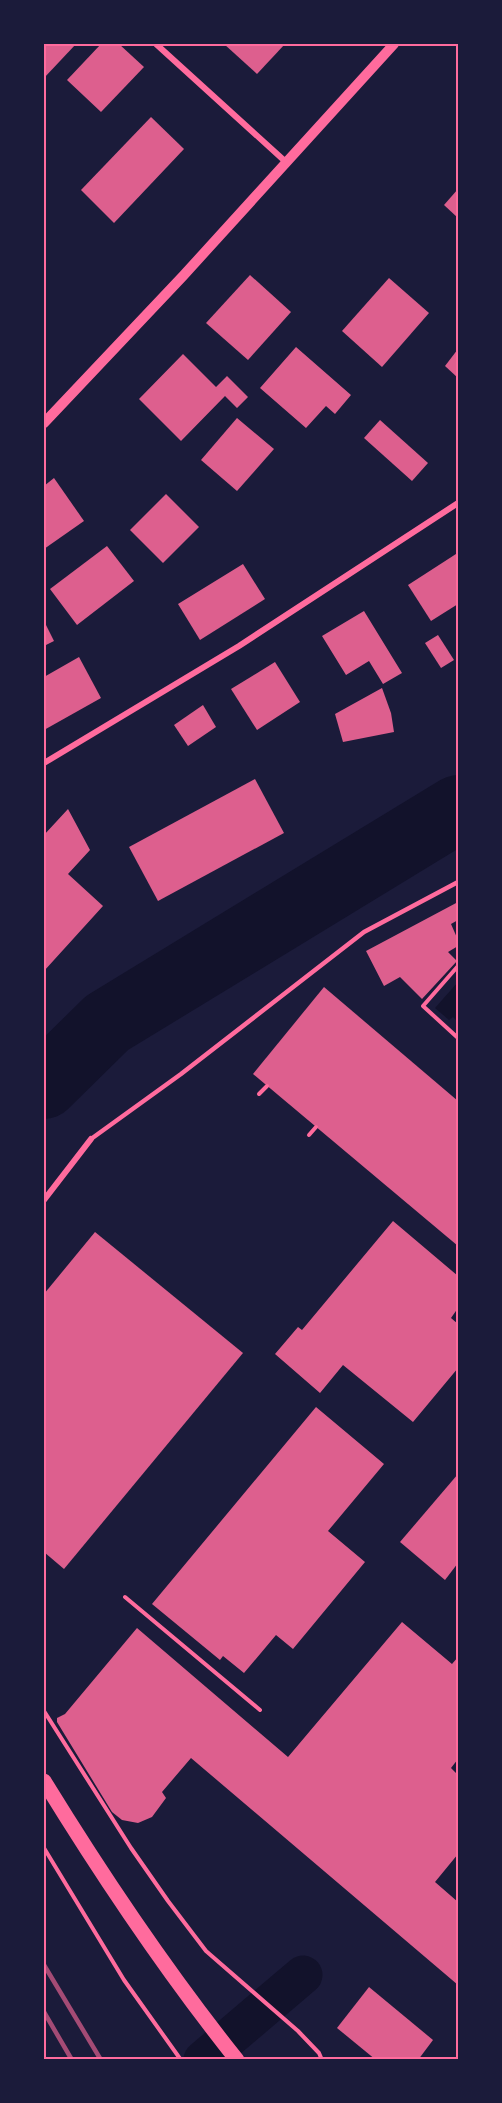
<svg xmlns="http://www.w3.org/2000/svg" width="502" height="2103" viewBox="0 0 502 2103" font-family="'Space Grotesk',sans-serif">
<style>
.water{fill:#12122b}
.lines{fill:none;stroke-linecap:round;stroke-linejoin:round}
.canal{stroke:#12122b;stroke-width:39}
.river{stroke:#12122b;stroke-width:68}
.building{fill:#dd5f8e}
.path{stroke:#ff6b9d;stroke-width:4}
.service{stroke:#ff6b9d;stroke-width:4.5}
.minor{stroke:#ff6b9d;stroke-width:6}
.tertiary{stroke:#ff6b9d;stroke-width:10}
.primary{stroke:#ff6b9d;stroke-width:15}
.rail{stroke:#a44b75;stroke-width:4.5}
.neatline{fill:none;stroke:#ff6b9d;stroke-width:2}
</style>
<rect width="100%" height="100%" fill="#1b1b3a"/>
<polygon class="water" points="458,982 458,1022 453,1017 449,1020 435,1008"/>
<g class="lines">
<polyline class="canal" points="203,2060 303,1975"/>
<polyline class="river" points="44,1085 107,1023 458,809"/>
</g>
<g class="building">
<polygon points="44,44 76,44 44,78"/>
<polygon points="101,44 119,44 144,67 101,112 67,80"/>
<polygon points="224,44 285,44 257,74"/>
<polygon points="151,117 184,149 114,223 81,190"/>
<polygon points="458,189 458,218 444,205"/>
<polygon points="250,275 291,312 248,360 206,323"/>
<polygon points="389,278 429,313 382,367 342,331"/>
<polygon points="296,347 351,395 335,414 326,406 306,428 260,388"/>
<polygon points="458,349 458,378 445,366"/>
<polygon points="183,354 216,387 227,376 248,397 237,408 225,396 181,441 139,399"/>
<polygon points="237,418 274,449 237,491 201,460"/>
<polygon points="380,420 428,463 412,481 364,438"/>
<polygon points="54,478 84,521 44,549 44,486"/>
<polygon points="166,494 199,527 163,563 130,530"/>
<polygon points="107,546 134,581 77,625 50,589"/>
<polygon points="456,554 458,558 458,604 431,621 408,585"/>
<polygon points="243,564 265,599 200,640 178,604"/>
<polygon points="364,611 402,673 383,684 369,661 346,675 322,636"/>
<polygon points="44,621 54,641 44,646"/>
<polygon points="438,635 454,660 441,668 425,643"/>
<polygon points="79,657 101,698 44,730 44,677"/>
<polygon points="275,662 300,702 257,730 231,689"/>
<polygon points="382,688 391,713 394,732 343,742 335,714"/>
<polygon points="203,705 216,727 188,746 174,725"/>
<polygon points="255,779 284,833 158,901 129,847"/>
<polygon points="68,809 90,850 68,874 103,906 44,971 44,835"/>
<polygon points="458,902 458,920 451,924 458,940 458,946 448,952 457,961 422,999 400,977 384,986 366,951"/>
<polygon points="324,987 458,1101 458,1246 253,1074"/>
<polygon points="393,1221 458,1276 458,1308 451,1318 458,1324 458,1368 413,1422 343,1365 320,1393 275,1354 298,1327 302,1330"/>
<polygon points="95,1232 243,1353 64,1569 44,1552 44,1294"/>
<polygon points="316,1407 384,1464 328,1531 365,1562 293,1649 276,1635 244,1673 223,1656 220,1660 152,1604"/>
<polygon points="458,1474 458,1563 445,1580 400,1542"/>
<polygon points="402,1622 452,1664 458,1657 458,1759 451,1768 458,1775 458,1854 435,1882 458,1902 458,1985 191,1758 162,1792 166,1798 152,1817 138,1823 122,1820 112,1812 57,1722 57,1718 65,1714 137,1628 288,1757"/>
<polygon points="369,1987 433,2040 418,2060 376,2060 337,2028"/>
</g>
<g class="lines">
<g class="path">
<polyline points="458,966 423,1006 458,1038"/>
<polyline points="259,1094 267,1086"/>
<polyline points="309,1135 316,1127"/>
<polyline points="125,1597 260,1710"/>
<polyline points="44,1711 131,1848 168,1901 206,1951 298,2031 319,2053 322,2060"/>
<polyline points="44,1848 124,1980 181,2060"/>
</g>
<polyline class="service" points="91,1139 181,1074 364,932 458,882"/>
<g class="minor">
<polyline points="156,44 287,163"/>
<polyline points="44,763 239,646 458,503"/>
<polyline points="44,1200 91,1139"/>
</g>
<polyline class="tertiary" points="44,423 183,276 394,44"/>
<path class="primary" d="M44,1781c59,96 122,190 193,279"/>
<g class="rail">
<polyline points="44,1965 101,2060"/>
<polyline points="44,2012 72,2060"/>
</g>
</g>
<rect width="502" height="2103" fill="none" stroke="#1b1b3a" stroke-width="90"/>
<rect x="45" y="45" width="412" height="2013" class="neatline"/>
</svg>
